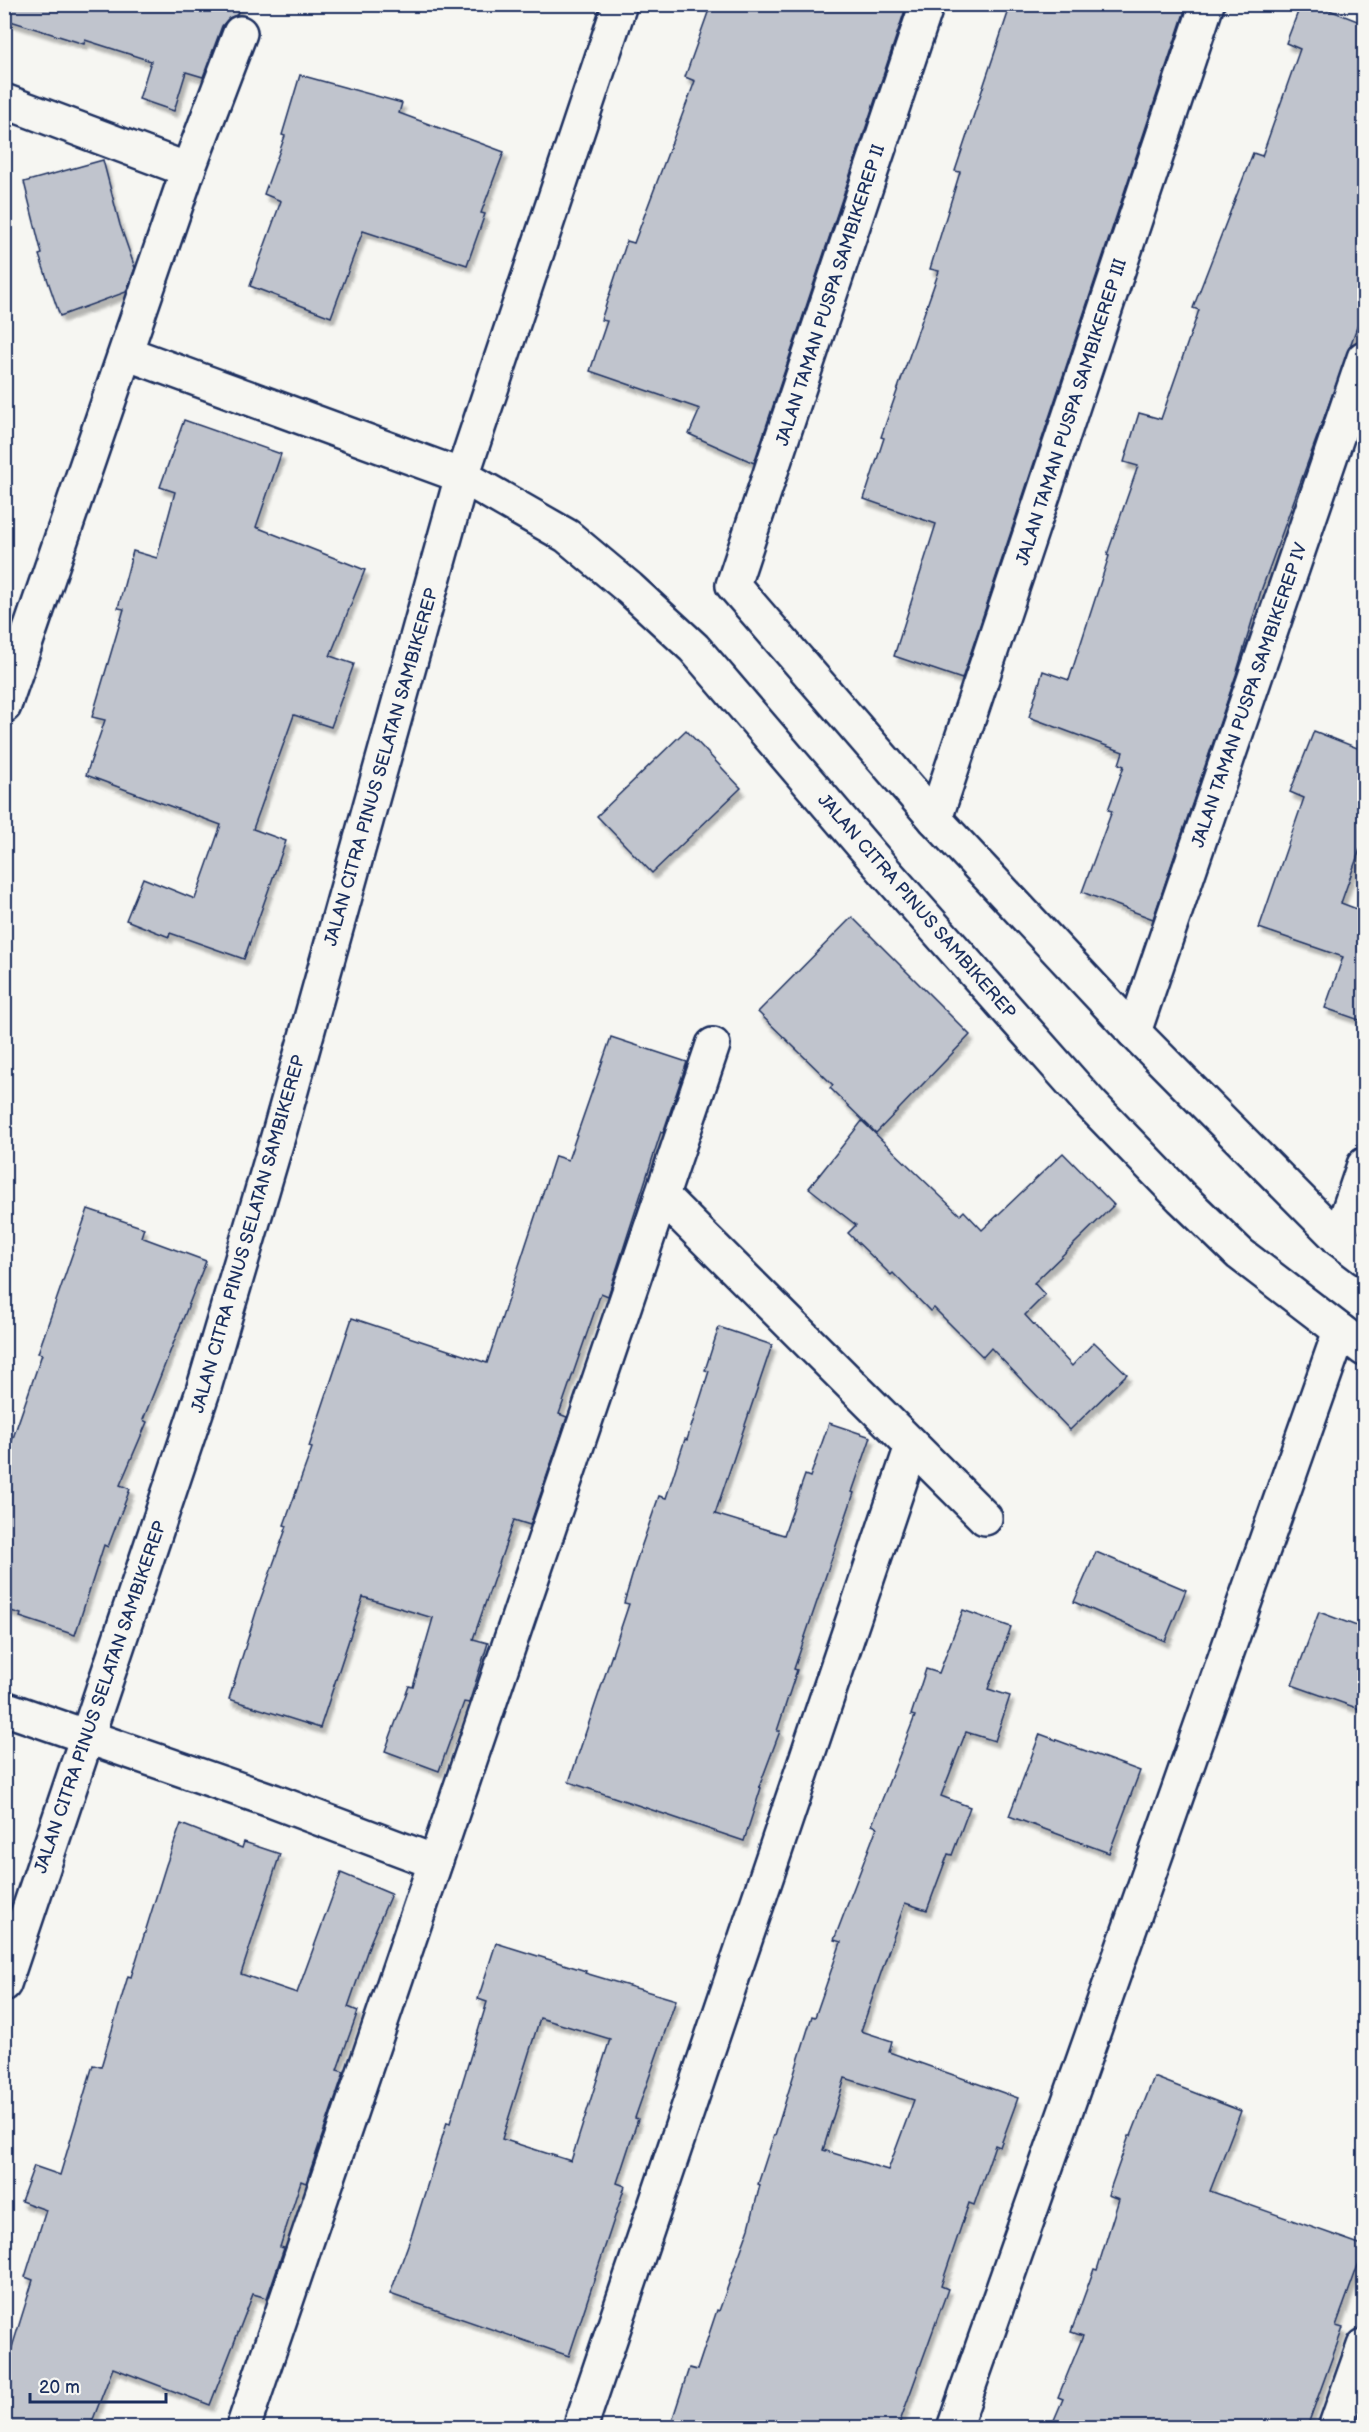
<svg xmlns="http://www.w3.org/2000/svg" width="1369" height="2432" viewBox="0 0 1369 2432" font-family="'Balsamiq Sans',sans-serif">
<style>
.building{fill:#c0c4cd;stroke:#1b2f5e;stroke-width:1.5;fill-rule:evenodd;filter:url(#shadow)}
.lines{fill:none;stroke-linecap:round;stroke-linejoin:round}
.minor-casing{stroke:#1b2f5e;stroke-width:38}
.minor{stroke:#f6f6f2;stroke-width:33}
.labels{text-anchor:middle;stroke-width:6;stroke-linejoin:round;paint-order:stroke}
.street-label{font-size:18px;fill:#1b2f5e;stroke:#f6f6f2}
</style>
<defs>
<filter id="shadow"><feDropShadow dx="3.5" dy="6" stdDeviation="1.5" flood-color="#0004"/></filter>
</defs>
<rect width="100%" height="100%" fill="#f6f6f2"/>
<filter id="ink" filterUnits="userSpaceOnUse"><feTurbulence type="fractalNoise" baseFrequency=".0167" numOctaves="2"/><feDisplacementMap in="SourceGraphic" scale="12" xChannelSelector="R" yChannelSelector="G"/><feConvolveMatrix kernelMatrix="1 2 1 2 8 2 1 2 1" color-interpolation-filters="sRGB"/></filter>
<g filter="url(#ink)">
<g class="building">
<polygon points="4,4 240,4 237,15 229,18 222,26 203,77 186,72 174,111 139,99 151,61 85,40 84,44 4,19"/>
<polygon points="711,4 907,4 754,463 689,434 700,409 590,371 607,321 601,320 627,241 634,243 695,81 685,77"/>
<polygon points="1011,4 1187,4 962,679 894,656 936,524 864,499 884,438 881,437 939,271 930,269 960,172 955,171"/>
<polygon points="1301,4 1314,4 1365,24 1365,305 1261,591 1236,675 1153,919 1082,892 1112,811 1108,810 1124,766 1119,764 1123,752 1029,717 1043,671 1069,680 1109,556 1107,555 1138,466 1124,462 1139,413 1161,419 1199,310 1193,308 1253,153 1262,156 1300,49 1286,43"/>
<polygon points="300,75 402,103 399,113 504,152 481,213 485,214 467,265 363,231 331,317 250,286 281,201 264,194 285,136 282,135"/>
<polygon points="103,160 120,225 135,268 126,292 60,316 39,255 42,254 24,182"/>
<polygon points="184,420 281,454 256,527 365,570 330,656 354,664 331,727 294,715 253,829 286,841 244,959 170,933 169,937 126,920 143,878 195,899 221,825 86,775 105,720 92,717 124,609 118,608 133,551 157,558 175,492 160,487"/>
<polygon points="686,730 741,788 652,873 597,816"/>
<polygon points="1314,731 1365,751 1365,835 1341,903 1365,912 1365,1022 1325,1008 1343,957 1259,928 1304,798 1290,792"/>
<polygon points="852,917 970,1035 876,1133 830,1088 833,1085 758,1012"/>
<polygon points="611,1037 687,1062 663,1133 661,1132 608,1296 601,1293 559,1414 567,1417 530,1525 514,1520 473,1639 488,1643 469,1703 464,1702 439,1771 385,1751 409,1686 413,1687 433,1618 363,1597 320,1728 229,1699 257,1609 287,1526 284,1525 312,1448 309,1447 352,1318 487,1363 555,1156 568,1160"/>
<polygon points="862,1121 960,1215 964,1211 982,1230 1063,1153 1114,1205 1034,1283 1045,1295 1025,1315 1072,1366 1094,1342 1127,1374 1070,1430 991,1348 983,1357 934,1308 930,1311 893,1273 891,1275 848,1233 856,1225 809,1188"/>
<polygon points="88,1209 144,1228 141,1237 206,1261 143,1420 147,1422 120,1485 130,1489 108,1547 104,1545 75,1635 20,1617 21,1614 4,1609 4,1464 42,1354 38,1353"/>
<polygon points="719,1327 772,1345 715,1514 784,1535 805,1475 810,1477 829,1423 871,1437 852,1492 854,1493 794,1669 797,1670 777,1731 780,1731 759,1787 761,1788 744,1841 569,1782 629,1604 624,1603 638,1556 659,1496 666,1498 685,1439 687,1440 709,1371 705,1370"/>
<polygon points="1096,1552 1186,1590 1165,1641 1074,1602"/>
<path d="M963,1610l48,17 -23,62 22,7 -15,45 -29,-9 -25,64 29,11 -18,48 -4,-1 -21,56 -22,-7 -44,128 31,10 -3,11 129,46 -18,49 -5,-2 -21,60 -5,-2 -28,83 7,3 -50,138h-228l19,-59 8,2 20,-60 2,1 30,-83 11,-43 -2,-1 16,-49h1l37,-119 3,1 26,-75 -7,-2 43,-113 -5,-2 43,-109 -4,-1 15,-46 13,4zM845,2078l69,22 -26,70 -65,-20z"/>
<polygon points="1319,1612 1365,1629 1365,1711 1292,1685"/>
<polygon points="1040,1734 1140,1771 1109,1853 1009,1816"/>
<polygon points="181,1824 242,1848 244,1842 280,1854 241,1974 297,1993 341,1873 391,1894 370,1943 348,2007 358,2011 337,2070 344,2072 306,2183 301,2181 280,2247 284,2248 267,2298 253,2294 210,2405 113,2368 90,2427 4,2427 4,2373 33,2280 25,2277 46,2210 21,2201 34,2166 60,2175 93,2065 101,2067 128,1976 131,1977 166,1865"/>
<path d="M496,1943l90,28 -1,2 91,27 -41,118 3,1 -21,64 8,3 -56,170 -179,-62 22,-60 35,-112 3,1 37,-121 -9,-3zM540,2018l70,21 -39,122 -69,-22z"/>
<polygon points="1154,2077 1241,2111 1210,2191 1365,2246 1336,2326 1343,2328 1307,2427 1051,2427 1063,2399 1058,2397 1083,2336 1071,2332 1094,2269 1097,2270 1119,2199 1108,2195 1129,2136 1131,2136"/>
</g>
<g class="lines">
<g class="minor-casing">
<g id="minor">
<polyline points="927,4 733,585 935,819 1134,1032 1339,1239 1364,1258"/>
<polyline points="4,101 188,170"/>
<polyline points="126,353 462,476 567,536 629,588 694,648 882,868 1091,1104 1182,1198 1240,1254 1364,1349"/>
<polyline points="4,706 188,170 240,33"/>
<polyline points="935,819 1207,4"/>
<polyline points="1134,1032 1364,358"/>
<polyline points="662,1196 985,1518"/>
<polyline points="1339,1239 1364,1165"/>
<polyline points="4,1708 273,1801 435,1862"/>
<polyline points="4,1984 203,1391 280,1130 462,476 620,4"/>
<polyline points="243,2428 713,1045"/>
<polyline points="580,2428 912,1446"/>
<polyline points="954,2428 1340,1331"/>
<polyline points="1335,2428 1364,2346"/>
</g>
</g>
<use href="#minor" class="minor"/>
</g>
</g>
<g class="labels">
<g class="street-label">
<text transform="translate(830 295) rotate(-72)" y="6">JALAN TAMAN PUSPA SAMBIKEREP II</text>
<text transform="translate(1071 412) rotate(-72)" y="6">JALAN TAMAN PUSPA SAMBIKEREP III</text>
<text transform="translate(1249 695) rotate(-71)" y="6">JALAN TAMAN PUSPA SAMBIKEREP IV</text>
<text transform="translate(381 767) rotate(-74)" y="6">JALAN CITRA PINUS SELATAN SAMBIKEREP</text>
<text transform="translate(917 906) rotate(49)" y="6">JALAN CITRA PINUS SAMBIKEREP</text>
<text transform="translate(248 1234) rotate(-74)" y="6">JALAN CITRA PINUS SELATAN SAMBIKEREP</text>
<text transform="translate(100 1697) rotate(-71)" y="6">JALAN CITRA PINUS SELATAN SAMBIKEREP</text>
</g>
</g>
<rect width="1369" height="2432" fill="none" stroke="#f6f6f2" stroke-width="24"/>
<rect x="12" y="12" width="1345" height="2408" fill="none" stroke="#1b2f5e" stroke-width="2" filter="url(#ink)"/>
<path d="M30 2393v9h136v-9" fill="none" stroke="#1b2f5e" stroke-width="3"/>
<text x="39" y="2393" font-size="18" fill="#1b2f5e" stroke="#f6f6f2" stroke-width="4.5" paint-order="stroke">20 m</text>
</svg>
